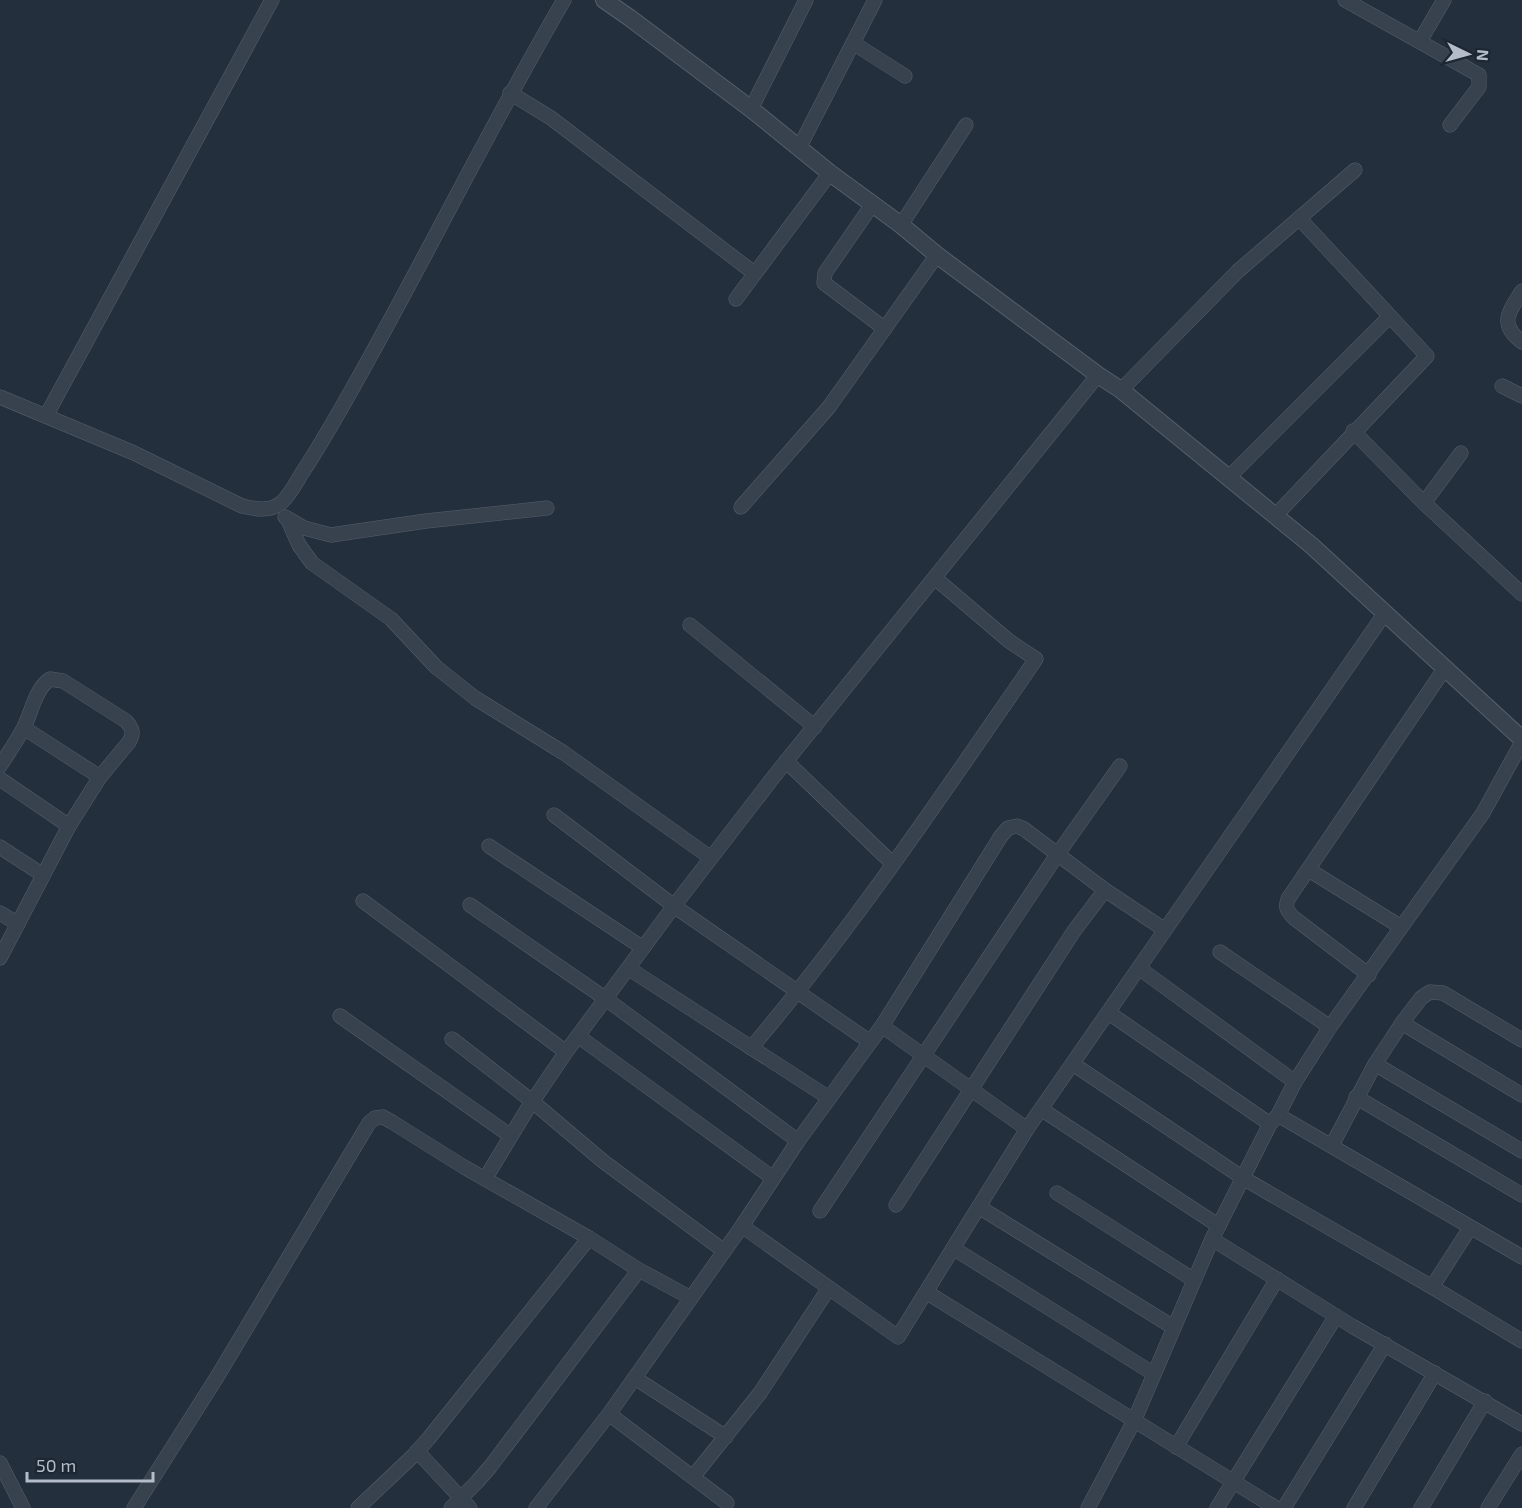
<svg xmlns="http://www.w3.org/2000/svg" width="1522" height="1508" viewBox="0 0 1522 1508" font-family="'Exo 2',sans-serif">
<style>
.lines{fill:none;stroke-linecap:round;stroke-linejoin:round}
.minor-casing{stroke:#565f6c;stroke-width:15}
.tertiary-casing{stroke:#565f6c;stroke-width:18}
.minor{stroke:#38414e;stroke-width:14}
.tertiary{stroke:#38414e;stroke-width:16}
</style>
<rect width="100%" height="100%" fill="#242f3e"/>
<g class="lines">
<g class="minor-casing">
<g id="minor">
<polyline points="1345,0 1479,75 1479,87 1450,125"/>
<polyline points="1420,41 1444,0"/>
<polyline points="853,43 905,76"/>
<polyline points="510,93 551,118 754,273"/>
<polyline points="751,109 806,0"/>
<polyline points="799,148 875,0"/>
<polyline points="872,205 825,273 824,283 885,329"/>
<polyline points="901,225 966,125"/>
<path d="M1522,291c-13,21 -24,33 0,51"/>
<polyline points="736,299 830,173"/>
<polyline points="1502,386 1522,396"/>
<polyline points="1121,390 1238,271 1355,170"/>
<path d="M0,397l134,56 108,53c13,3 27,6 39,-3 9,-8 15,-20 21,-30 18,-27 33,-54 49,-82 73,-129 138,-263 213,-391"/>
<polyline points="46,416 272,0"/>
<polyline points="1353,431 1424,503 1522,594"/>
<polyline points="1229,477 1389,317"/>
<polyline points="1424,503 1461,453"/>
<polyline points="741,507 829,407 937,255"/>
<polyline points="1275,516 1427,356 1299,218"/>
<polyline points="285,517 304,528 331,535 426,521 547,508"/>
<polyline points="287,518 299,545 312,563 391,619 436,667 475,698 564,753 711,858"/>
<polyline points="690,625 815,727"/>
<polyline points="24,728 100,777"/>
<polyline points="786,761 893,864"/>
<path d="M0,766c8,-12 16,-24 23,-37 9,-16 11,-39 27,-50l13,2 63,40c7,8 8,12 3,21l-29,35 -31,49 -69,132"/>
<polyline points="0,779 69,826"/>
<polyline points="554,815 674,906 870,1042"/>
<polyline points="489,846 643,948"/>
<polyline points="0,847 43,875"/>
<polyline points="1309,870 1401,927"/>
<polyline points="363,901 566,1052"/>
<polyline points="470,905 606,999 798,1141"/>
<polyline points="0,913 18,924"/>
<polyline points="1220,952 1330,1027"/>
<polyline points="628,968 829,1098"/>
<polyline points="1139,968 1295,1082"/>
<path d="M1369,975l-75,-57c-7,-7 -9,-10 -6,-19l157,-231"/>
<polyline points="1109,1013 1270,1124"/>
<polyline points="340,1016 511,1136"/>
<polyline points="1402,1023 1522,1095"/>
<polyline points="882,1026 1027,1129"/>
<polyline points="578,1036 773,1178"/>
<polyline points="452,1039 533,1102 604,1162 724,1251"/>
<path d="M751,1048c104,-123 194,-257 285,-389l-27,-18 -74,-63"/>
<polyline points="1073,1064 1243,1178 1432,1287 1522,1341"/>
<polyline points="1375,1064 1522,1151"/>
<polyline points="1356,1097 1522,1195"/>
<polyline points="1041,1109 1219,1226"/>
<polyline points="1278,1115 1522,1257"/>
<polyline points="1332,1145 1375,1064 1402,1023 1421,998 1430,992 1443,993 1522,1040"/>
<polyline points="485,1179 528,1108 566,1052 674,906 775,775 1098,375"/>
<polyline points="1057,1193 1194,1280"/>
<polyline points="896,1205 1074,931 1105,890"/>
<polyline points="979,1207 1173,1327"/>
<polyline points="820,1211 1057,855 1120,766"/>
<polyline points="742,1226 898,1337 1027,1129 1385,613"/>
<polyline points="1212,1239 1352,1326 1522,1424"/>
<polyline points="953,1248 1154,1374"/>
<polyline points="1432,1287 1470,1228"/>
<polyline points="926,1292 1276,1508"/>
<polyline points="635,1378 726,1437"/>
<polyline points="609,1414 727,1503"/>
<polyline points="1176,1447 1277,1279"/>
<polyline points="417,1451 470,1508"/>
<polyline points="0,1463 23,1508"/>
<polyline points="693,1477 760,1393 829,1288"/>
<polyline points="134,1508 217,1377 369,1123 375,1118 383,1117 392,1122 464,1167 589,1238 639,1270 691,1298"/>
<polyline points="358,1508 414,1455 429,1438 589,1238"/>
<polyline points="451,1508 477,1482 490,1467 639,1270"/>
<polyline points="536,1508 609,1414 742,1226 798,1141 882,1026 1001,836 1008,828 1017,826 1024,829 1105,890 1165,930"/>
<polyline points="1088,1508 1134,1421 1212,1239 1270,1124 1278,1115 1295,1082 1330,1027 1483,813 1522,742"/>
<polyline points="1217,1508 1336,1316"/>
<polyline points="1284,1508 1385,1344"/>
<polyline points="1354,1508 1435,1373"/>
<polyline points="1421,1508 1485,1401"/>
<polyline points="1488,1508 1522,1454"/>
</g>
</g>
<g class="tertiary-casing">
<polyline id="tertiary" points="604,0 630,18 751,109 830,173 901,225 937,255 1098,375 1121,390 1311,545 1522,739"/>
</g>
<use href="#minor" class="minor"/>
<use href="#tertiary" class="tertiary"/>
</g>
<g transform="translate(1468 54) rotate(95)" stroke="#1d2633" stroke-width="4.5" paint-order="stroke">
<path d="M0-4.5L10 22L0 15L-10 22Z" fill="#b4bcc9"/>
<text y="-9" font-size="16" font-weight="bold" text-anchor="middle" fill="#b4bcc9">N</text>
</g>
<path d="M27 1472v9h126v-9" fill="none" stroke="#b4bcc9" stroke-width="3"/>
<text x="36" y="1472" font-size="18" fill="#b4bcc9" stroke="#1d2633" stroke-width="4.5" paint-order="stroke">50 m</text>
</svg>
